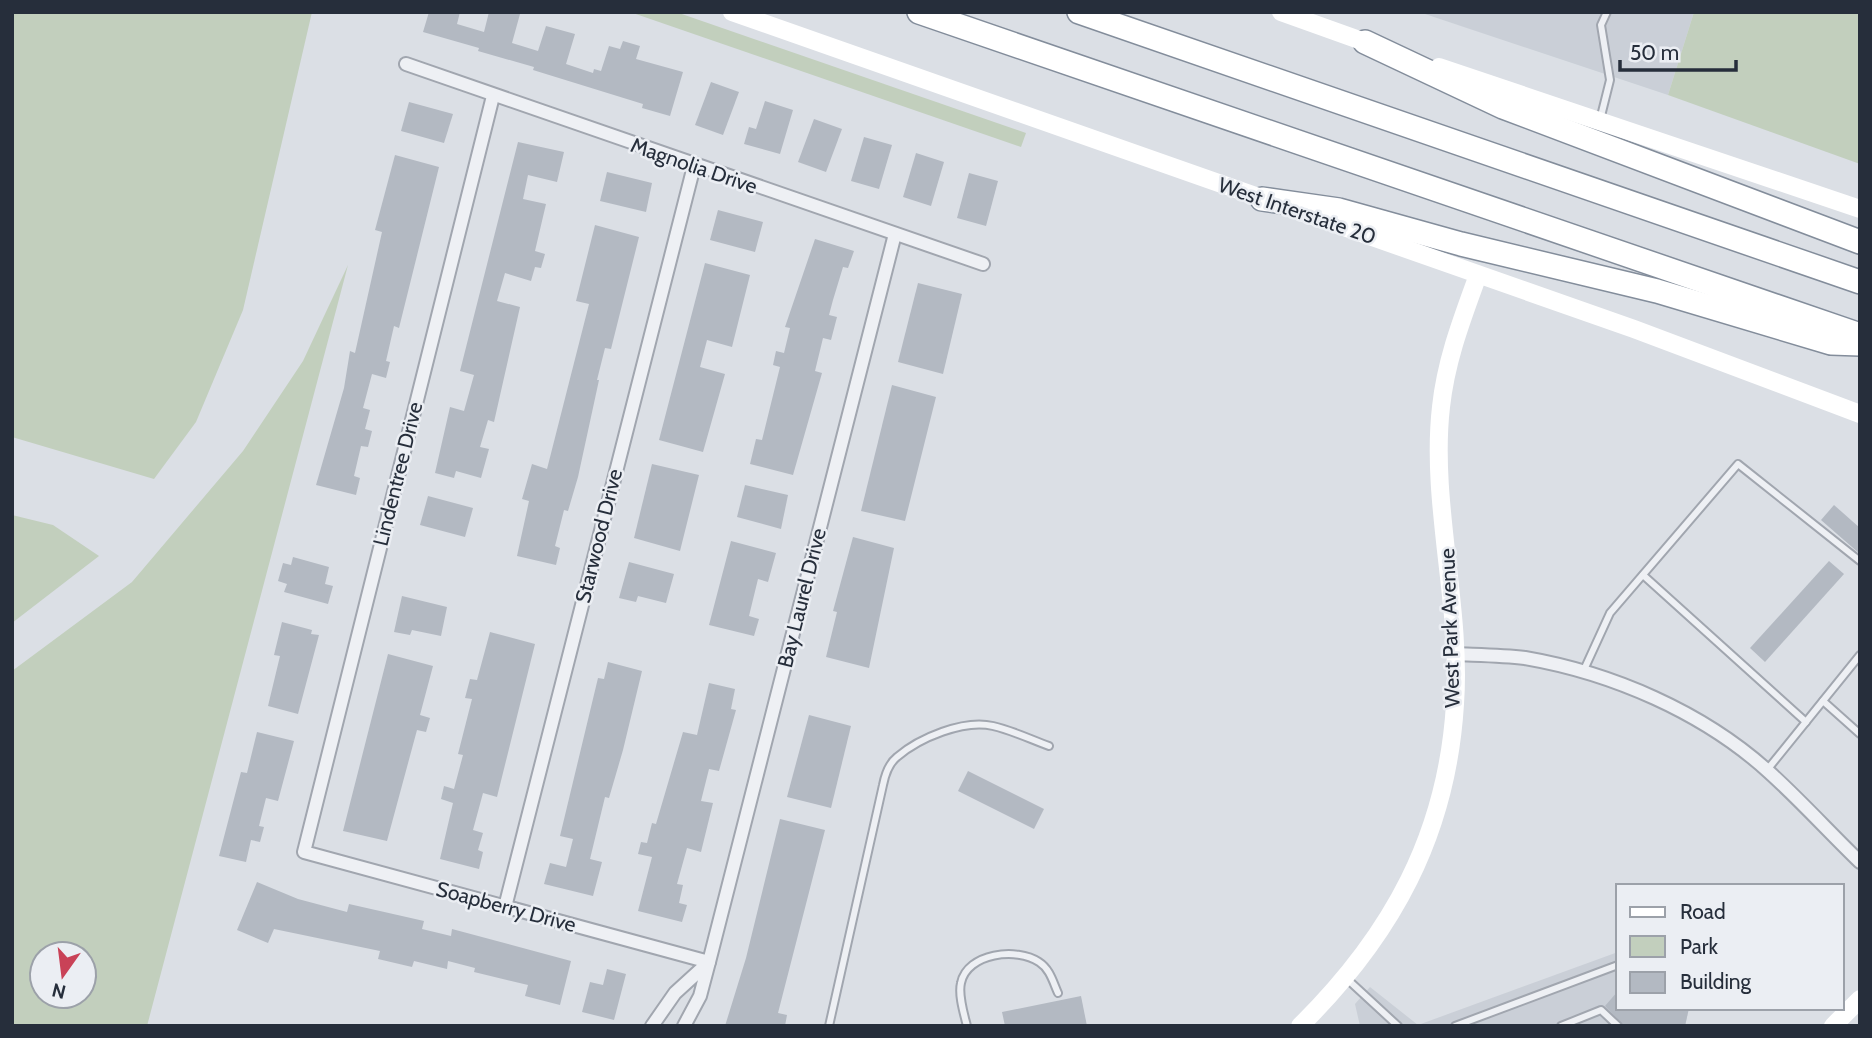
<svg xmlns="http://www.w3.org/2000/svg" width="1872" height="1038" viewBox="0 0 1872 1038" font-family="Cabin,sans-serif">
<style>
.built{fill:#cacfd7}
.green{fill:#c2cfbd;fill-rule:evenodd}
.building{fill:#b3b9c2}
.lines{fill:none;stroke-linecap:round;stroke-linejoin:round}
.lane-casing{stroke:#a1a6af;stroke-width:10}
.street-casing{stroke:#a1a6af;stroke-width:16}
.highway-casing{stroke:#838d9b;stroke-width:26}
.lane{stroke:#eef0f4;stroke-width:6}
.street{stroke:#eef0f4;stroke-width:12}
.secondary{stroke:#fff;stroke-width:18}
.highway{stroke:#fff;stroke-width:23}
.labels{text-anchor:middle;stroke-width:5;stroke-linejoin:round;paint-order:stroke}
.street-label{font-size:21px;fill:#262e3b;stroke:#ebeef3}
</style>
<rect width="100%" height="100%" fill="#dbdfe5"/>
<g class="built">
<polygon points="1419,12 1694,12 1668,95"/>
<polygon points="1618,952 1618,1008 1689,1008 1685,1026 1360,1026 1355,1004 1370,987 1418,1025"/>
</g>
<g class="green">
<polygon points="12,12 312,12 243,310 196,422 154,479 12,437"/>
<polygon points="630,12 676,12 1026,133 1021,147"/>
<polygon points="1694,12 1860,12 1860,164 1668,95"/>
<path d="M348,265l-201,761h-135v-355l120,-89 111,-131 60,-90zM84,954v42h-42v-42z"/>
<polygon points="12,515 53,525 99,556 12,623"/>
</g>
<g class="building">
<polygon points="429,12 460,12 457,24 484,32 489,12 520,14 512,43 538,51 546,26 575,34 566,64 593,73 594,69 601,71 609,46 620,49 623,41 640,46 636,59 683,72 670,116 642,108 643,104 533,70 534,67 478,51 479,48 423,32"/>
<polygon points="711,82 739,92 723,135 695,125"/>
<polygon points="765,101 793,110 780,154 744,144 749,127 756,129"/>
<polygon points="409,102 453,114 444,143 401,131"/>
<polygon points="814,119 842,129 826,172 798,162"/>
<polygon points="864,137 892,145 879,189 851,181"/>
<polygon points="518,142 564,152 557,182 528,175 523,199 546,204 535,251 545,254 541,268 535,267 531,281 505,273 497,301 520,307 494,422 488,420 480,447 489,449 481,478 456,471 454,478 435,473 450,407 464,411 474,375 460,371"/>
<polygon points="916,153 944,162 931,206 903,197"/>
<polygon points="395,155 439,167 399,328 394,326 386,361 390,362 386,378 372,374 363,408 370,410 365,429 372,431 368,447 361,446 354,476 360,478 356,495 316,485 344,388 350,351 355,353 382,232 375,230"/>
<polygon points="607,172 652,183 646,212 600,201"/>
<polygon points="969,173 998,181 986,226 957,218"/>
<polygon points="718,210 763,222 755,252 710,240"/>
<polygon points="595,225 639,237 611,349 605,348 597,380 599,380 578,477 568,511 564,510 555,546 560,548 556,565 517,556 529,501 522,499 532,464 547,469 589,304 576,301"/>
<polygon points="815,239 854,251 848,268 843,267 833,300 829,315 837,317 831,340 823,338 815,371 822,373 793,475 750,464 756,439 762,440 780,367 773,365 776,351 784,353 790,328 785,327"/>
<polygon points="705,263 750,275 732,347 707,340 700,367 725,374 703,452 659,440"/>
<polygon points="918,283 962,294 943,374 898,362"/>
<polygon points="892,385 936,397 905,521 861,511"/>
<polygon points="652,464 699,475 680,551 634,538"/>
<polygon points="745,485 788,495 781,529 737,517"/>
<polygon points="428,496 473,508 465,537 420,525"/>
<polygon points="1834,505 1860,528 1860,554 1821,520"/>
<polygon points="853,537 894,548 869,668 826,657 837,612 833,611"/>
<polygon points="731,541 776,553 768,582 758,579 749,616 759,619 754,636 709,625"/>
<polygon points="293,557 329,567 325,584 333,586 328,604 284,592 287,584 278,581 283,563 291,565"/>
<polygon points="1829,561 1844,574 1765,662 1750,648"/>
<polygon points="629,562 674,574 666,603 638,596 636,602 619,598"/>
<polygon points="402,596 447,607 441,636 412,630 410,635 394,632"/>
<polygon points="282,622 312,630 311,634 319,635 298,714 268,706 280,656 274,655"/>
<polygon points="490,632 535,644 497,797 483,793 473,830 483,833 478,850 483,852 479,869 440,859 453,803 441,799 444,786 454,789 463,755 458,754 472,699 465,698 470,679 477,680"/>
<polygon points="388,654 433,666 420,715 430,718 426,732 417,730 387,841 343,831"/>
<polygon points="608,662 642,671 623,750 609,798 605,797 590,859 602,862 593,896 544,884 550,863 566,867 573,839 560,836 598,678 604,679"/>
<polygon points="709,683 735,689 731,709 736,710 719,771 709,769 701,801 713,803 701,852 687,848 677,884 683,885 679,903 687,905 682,922 638,911 652,857 638,854 641,842 647,843 652,823 656,824 683,732 697,735"/>
<polygon points="809,715 851,726 831,808 787,797"/>
<polygon points="257,732 294,741 278,801 266,798 259,826 264,827 260,842 251,840 246,862 219,856 241,772 247,773"/>
<polygon points="968,771 1044,809 1034,829 958,791"/>
<polygon points="780,819 825,830 778,1013 787,1015 785,1026 725,1026 746,958"/>
<polygon points="257,882 298,899 347,912 349,904 424,921 422,929 451,936 452,929 571,961 560,1005 525,996 528,985 474,972 475,968 448,961 447,969 414,961 412,967 378,959 380,951 274,929 268,943 237,930"/>
<polygon points="607,969 626,974 614,1020 582,1012 590,982 603,985"/>
<polygon points="1618,991 1618,1008 1689,1008 1685,1026 1624,1026 1605,1006"/>
<polygon points="1081,996 1087,1026 1005,1026 1002,1012"/>
</g>
<g class="lines">
<g class="lane-casing">
<g id="lane">
<polyline points="1600,120 1610,80 1601,25 1607,12"/>
<polyline points="1643,575 1806,722"/>
<polyline points="1583,672 1610,613 1738,464 1860,561"/>
<polyline points="1823,701 1860,734"/>
<polyline points="1767,770 1860,655"/>
<polyline points="1346,978 1398,1026"/>
<path d="M829,1026l54,-241c2,-10 5,-21 14,-28 22,-19 67,-38 96,-31 18,4 37,13 56,20"/>
<path d="M967,1026c-3,-12 -9,-31 -6,-43 6,-30 56,-36 78,-21 11,7 14,20 19,31"/>
<polyline points="1455,1026 1618,965"/>
<polyline points="1561,1026 1601,1010 1618,1026"/>
</g>
</g>
<g class="street-casing">
<g id="street">
<polyline points="406,64 983,264"/>
<polyline points="493,96 304,852 709,962 895,234"/>
<path d="M1455,654c23,1 47,1 70,4 87,15 178,54 244,114 31,28 60,60 91,90"/>
<polyline points="505,907 694,166"/>
<polyline points="652,1026 675,993 709,962 700,996 684,1026"/>
</g>
</g>
<g class="highway-casing">
<g id="highway">
<polyline points="919,12 1860,335"/>
<polyline points="1079,12 1860,282"/>
<polyline points="1365,42 1503,107 1860,242"/>
<polyline points="1262,199 1339,210 1461,244 1657,291 1831,343 1860,344"/>
</g>
</g>
<use href="#lane" class="lane"/>
<use href="#street" class="street"/>
<g class="secondary">
<polyline points="732,12 1634,329 1860,414"/>
<polyline points="1281,12 1376,46"/>
<polyline points="1439,67 1860,209"/>
<path d="M1300,1026c92,-91 147,-191 155,-322 7,-96 -25,-202 -14,-297 5,-47 21,-88 37,-132"/>
<polyline points="1833,1026 1860,999"/>
</g>
<use href="#highway" class="highway"/>
</g>
<g class="labels">
<g class="street-label">
<text transform="translate(694 166) rotate(19)" y="7">Magnolia Drive</text>
<text transform="translate(1297 211) rotate(19)" y="7">West Interstate 20</text>
<text transform="translate(398 474) rotate(-76)" y="7">Lindentree Drive</text>
<text transform="translate(599 536) rotate(-76)" y="7">Starwood Drive</text>
<text transform="translate(802 598) rotate(-76)" y="7">Bay Laurel Drive</text>
<text transform="translate(1450 628) rotate(-92)" y="7">West Park Avenue</text>
<text transform="translate(506 907) rotate(15)" y="7">Soapberry Drive</text>
</g>
</g>
<rect width="1872" height="1038" fill="none" stroke="#262e3b" stroke-width="28"/>
<rect x="1616" y="884" width="228" height="126" fill="#ebeef3" stroke="#9ca1a9" stroke-width="2"/>
<rect x="1630" y="907" width="35" height="10" fill="#ffffff" stroke="#9ca1a9" stroke-width="2"/>
<text x="1680" y="919" font-size="21" fill="#262e3b">Road</text>
<rect x="1630" y="936" width="35" height="21" fill="#c2cfbd" stroke="#9ca1a9" stroke-width="2"/>
<text x="1680" y="954" font-size="21" fill="#262e3b">Park</text>
<rect x="1630" y="972" width="35" height="21" fill="#b3b9c2" stroke="#9ca1a9" stroke-width="2"/>
<text x="1680" y="989" font-size="21" fill="#262e3b">Building</text>
<g transform="translate(63 975) rotate(194)"><circle r="33" fill="#ebeef3" stroke="#9ca1a9" stroke-width="2"/>
<path d="M0-5L12 26L0 18L-12 26Z" fill="#c94257"/>
<text y="-10" font-size="19" font-weight="bold" text-anchor="middle" fill="#262e3b">N</text>
</g>
<path d="M1620 60v10h116v-10" fill="none" stroke="#262e3b" stroke-width="3.5"/>
<text x="1630" y="60" font-size="21" fill="#262e3b" stroke="#ebeef3" stroke-width="5" paint-order="stroke">50 m</text>
</svg>
